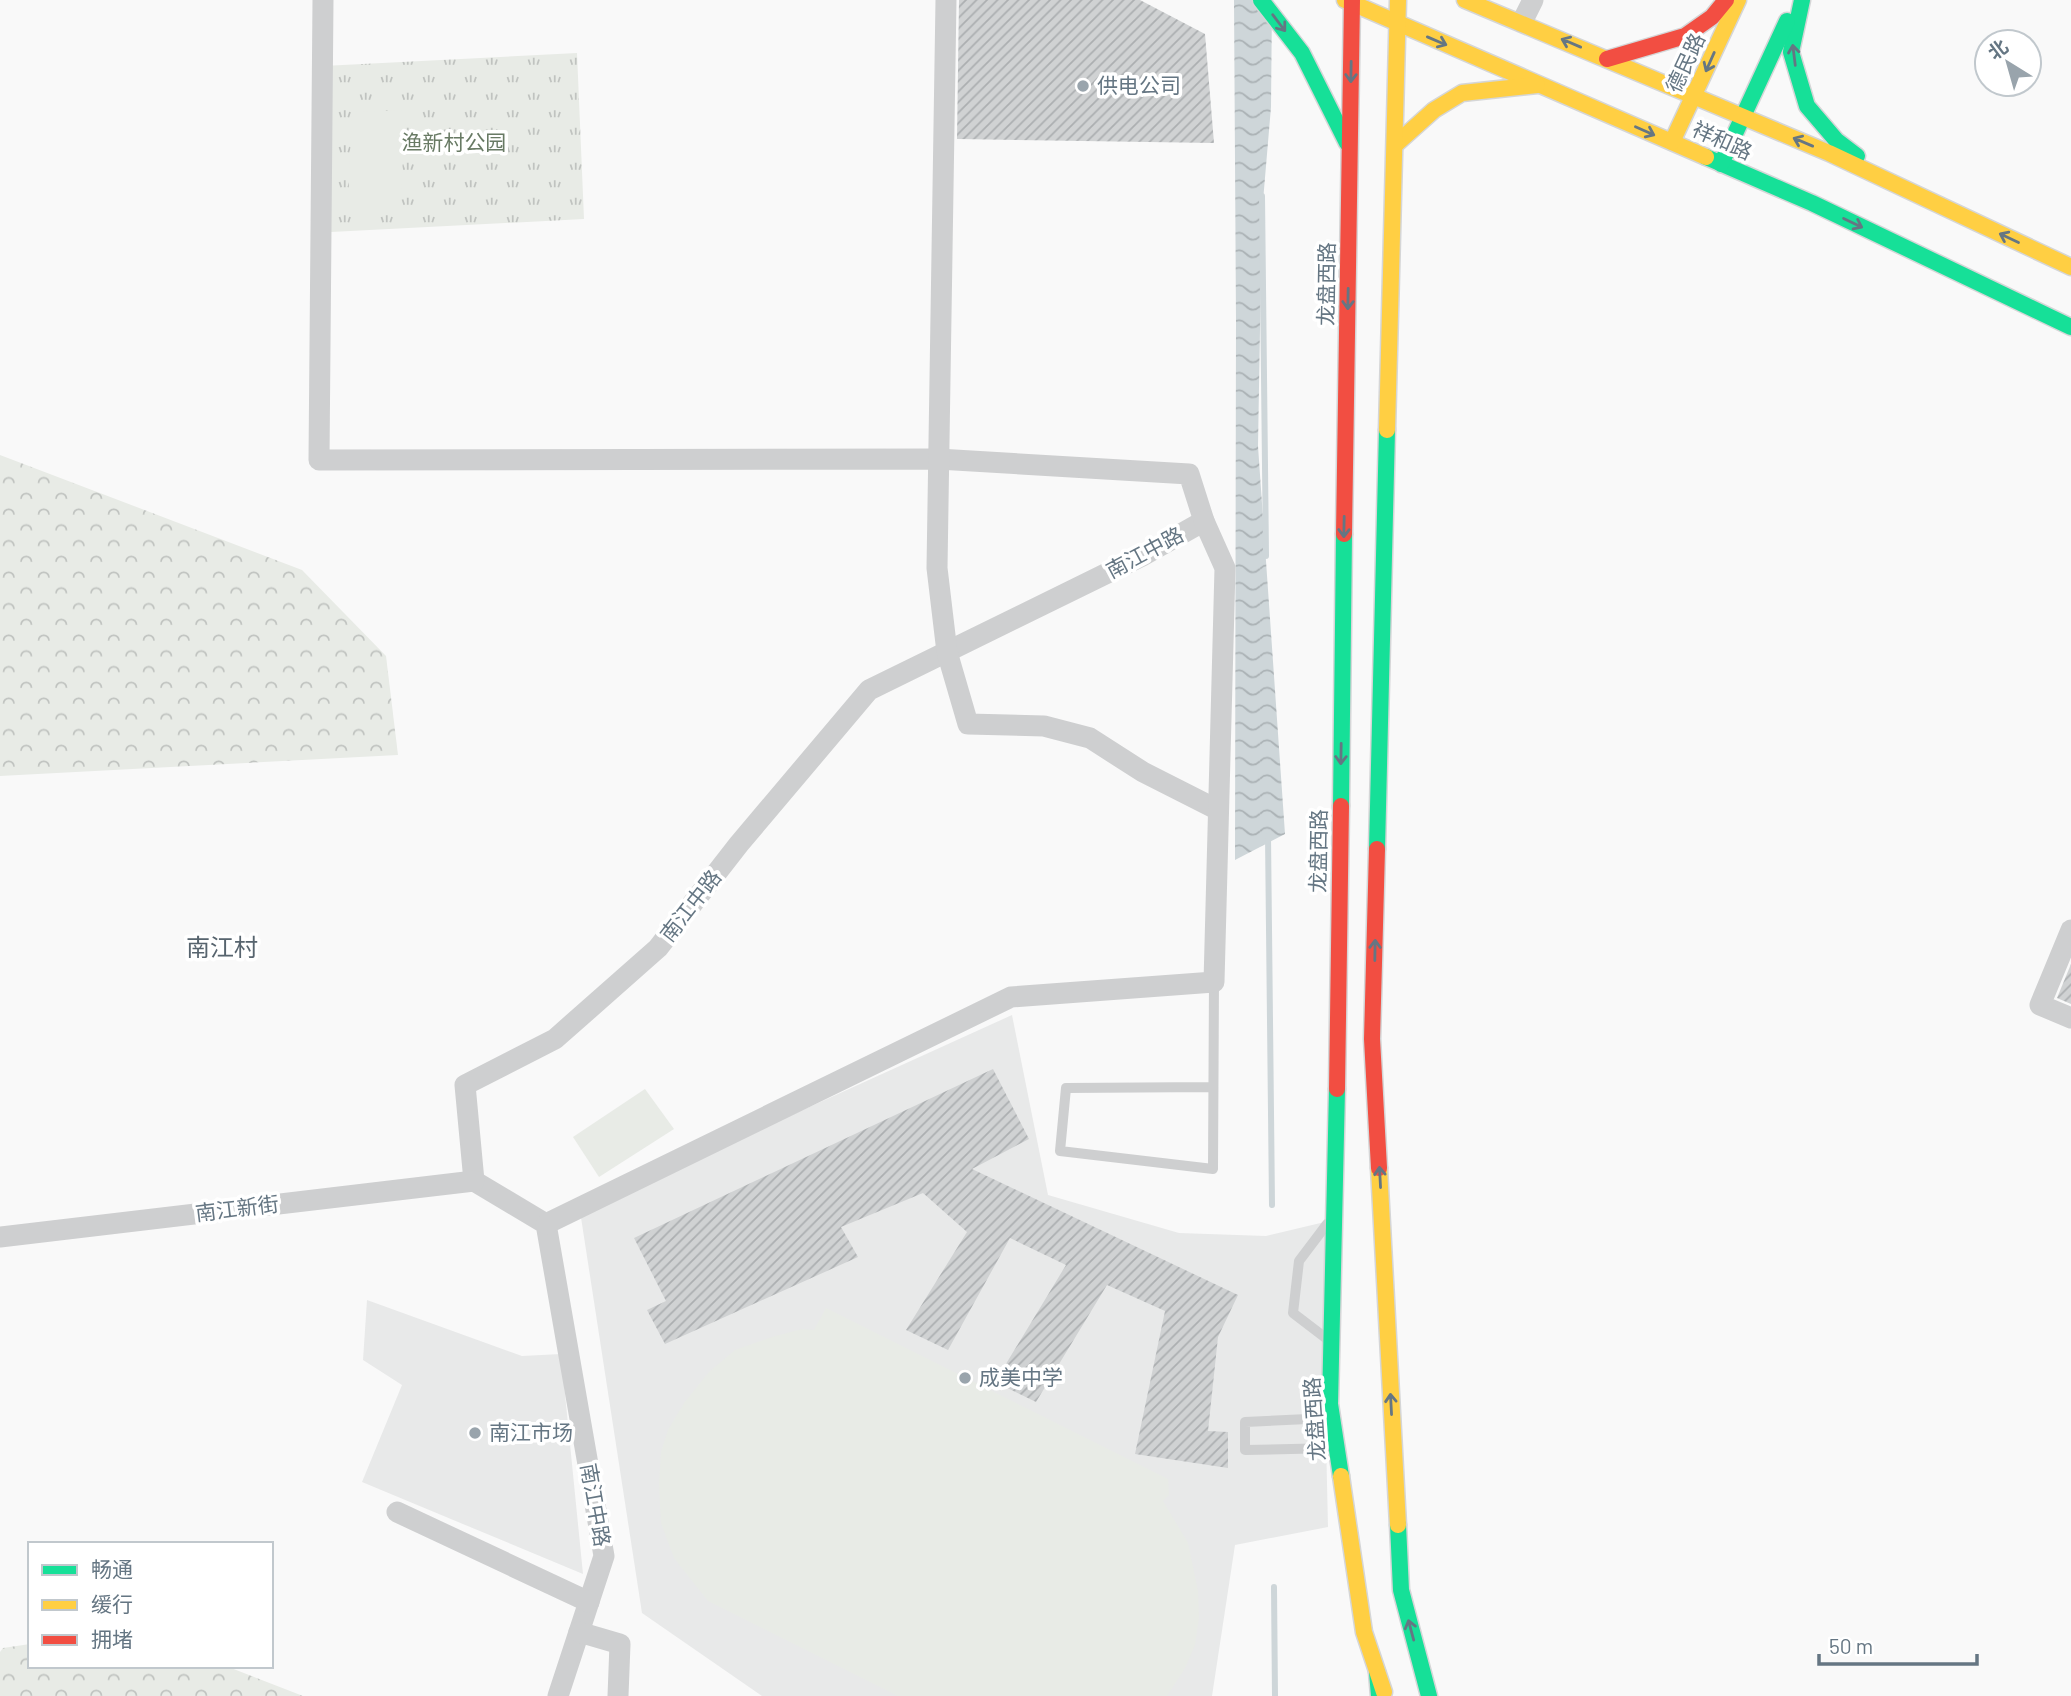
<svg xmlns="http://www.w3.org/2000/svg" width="2071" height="1696" viewBox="0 0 2071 1696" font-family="Barlow,'Noto Sans SC',sans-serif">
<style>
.built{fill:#e8e9e9}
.grass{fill:url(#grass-tufts)}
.forest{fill:url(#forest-crowns)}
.pitch{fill:#e8ebe6}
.water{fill:url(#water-waves)}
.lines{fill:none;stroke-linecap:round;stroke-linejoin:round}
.stream{stroke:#ced6d9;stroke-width:6}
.building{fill:url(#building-hatch)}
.fast-casing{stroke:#d5d6d7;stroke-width:19}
.slow-casing{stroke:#d5d6d7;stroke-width:19}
.jam-casing{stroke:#d5d6d7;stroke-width:19}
.lane{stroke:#cecfd0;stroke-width:10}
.street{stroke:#cecfd0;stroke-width:21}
.fast{stroke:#16e098;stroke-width:16}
.slow{stroke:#ffcf43;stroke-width:16}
.jam{stroke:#f24e42;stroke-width:16}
.oneway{stroke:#657683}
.poi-dot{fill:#99a4ac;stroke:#fff;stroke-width:2.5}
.labels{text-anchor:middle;stroke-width:7;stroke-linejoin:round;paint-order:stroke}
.street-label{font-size:21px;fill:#657683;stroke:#fff}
.poi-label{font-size:21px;fill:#657683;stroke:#fff;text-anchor:start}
.park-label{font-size:21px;fill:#687a64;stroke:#fff}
.quarter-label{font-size:24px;fill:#57646e;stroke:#fff}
</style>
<defs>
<pattern id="grass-tufts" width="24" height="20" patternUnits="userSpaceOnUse" patternTransform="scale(1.75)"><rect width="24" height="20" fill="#e8ebe6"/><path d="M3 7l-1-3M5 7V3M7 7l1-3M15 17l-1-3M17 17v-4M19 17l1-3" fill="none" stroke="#c0c3c0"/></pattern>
<pattern id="forest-crowns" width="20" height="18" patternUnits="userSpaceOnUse" patternTransform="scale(1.75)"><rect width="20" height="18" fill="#e8ebe6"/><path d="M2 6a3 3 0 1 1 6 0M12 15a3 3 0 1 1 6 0" fill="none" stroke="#c0c3c0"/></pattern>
<pattern id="water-waves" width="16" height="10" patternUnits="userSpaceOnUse" patternTransform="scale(1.75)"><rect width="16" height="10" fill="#ced6d9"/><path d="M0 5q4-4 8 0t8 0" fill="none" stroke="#abb2b5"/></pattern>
<pattern id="building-hatch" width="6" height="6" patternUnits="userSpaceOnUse" patternTransform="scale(1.75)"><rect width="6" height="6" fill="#d0d2d3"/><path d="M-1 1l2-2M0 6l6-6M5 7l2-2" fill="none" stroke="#acafb1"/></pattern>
</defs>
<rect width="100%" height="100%" fill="#f9f9f9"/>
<g class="built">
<polygon points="1012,1015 1048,1195 1179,1233 1266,1236 1329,1221 1324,1351 1328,1527 1235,1545 1212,1696 762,1696 642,1613 580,1211"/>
<polygon points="367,1300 522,1356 561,1354 583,1574 362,1482 402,1385 363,1360"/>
</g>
<polygon class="grass" points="577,53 584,219 331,232 323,66"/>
<g class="forest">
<polygon points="0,455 302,570 386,656 398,755 0,776"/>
<polygon points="30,1644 30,1666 226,1666 303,1696 0,1696 0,1652 3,1648"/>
</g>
<g class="pitch">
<polygon points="406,110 400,206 348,206 352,112"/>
<polygon points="645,1089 674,1129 599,1177 573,1137"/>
<polygon points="826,1308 1168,1479 1169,1495 1163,1501 1188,1543 1198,1591 1199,1617 1195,1645 1185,1668 1167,1696 898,1696 708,1601 674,1558 661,1523 659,1484 661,1452 668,1430 684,1403 709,1372 735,1350 772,1337 802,1329 814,1330"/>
</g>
<polygon class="water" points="1234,0 1272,0 1271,107 1262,213 1258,446 1285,834 1235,860 1236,321"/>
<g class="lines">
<g class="stream">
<polyline points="1262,196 1266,556"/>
<polyline points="1268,836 1272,1205"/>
<polyline points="1274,1587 1275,1696"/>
</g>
</g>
<g class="building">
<polygon points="959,0 1140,0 1205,34 1214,143 957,139"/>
<polygon points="2071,964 2071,1004 2057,998"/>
<polygon points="993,1069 1029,1139 972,1169 1238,1295 1218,1337 1208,1431 1228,1432 1228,1468 1135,1454 1165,1311 1107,1285 1036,1402 995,1382 1066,1265 1010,1238 948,1350 906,1330 967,1232 923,1193 841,1227 858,1257 665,1344 647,1310 666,1301 634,1238"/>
</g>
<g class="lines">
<g class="fast-casing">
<g id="fast">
<polyline points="1261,0 1302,53 1347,143"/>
<polyline points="1802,0 1791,52 1807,106 1836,140 1857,156"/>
<polyline points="1706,157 1812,203 2071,327"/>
<polyline points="1721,164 1787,21"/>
<polyline points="1341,806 1344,534"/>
<polyline points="1377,849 1387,430"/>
<polyline points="1337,1089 1330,1404 1341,1476"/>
<polyline points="1398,1525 1401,1590 1429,1696"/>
<polyline points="1377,1672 1379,1696"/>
</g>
</g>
<g class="slow-casing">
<g id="slow">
<polyline points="1345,0 1706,157"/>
<polyline points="1465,0 1829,153 2071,267"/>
<polyline points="1672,142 1738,0"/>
<polyline points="1395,145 1434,110 1462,93 1537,85"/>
<polyline points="1387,430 1398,0"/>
<polyline points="1379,1168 1398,1525"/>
<polyline points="1341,1476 1364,1632 1384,1692"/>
</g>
</g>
<g class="jam-casing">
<g id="jam">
<polyline points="1607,59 1685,36 1712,17 1726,0"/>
<polyline points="1344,534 1352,0"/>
<polyline points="1377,849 1372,1039 1379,1168"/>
<polyline points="1337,1089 1341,806"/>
</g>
</g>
<g class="lane">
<polyline points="1213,1087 1066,1088 1060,1151 1213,1169 1214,982"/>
<polyline points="1327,1339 1293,1313 1299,1261 1327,1224"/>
<polyline points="1329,1418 1245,1422 1245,1450 1334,1448"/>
</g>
<g class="street">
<polyline points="323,0 319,460 938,459 1189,474 1204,521 1142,556 869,690 739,844 658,948 555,1039 465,1085 474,1181 546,1224 604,1556 558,1696"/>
<polyline points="946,0 937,568 947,652 968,724 1044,726 1090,738 1143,772 1218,810"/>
<polyline points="1522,22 1533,0"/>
<polyline points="2071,930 2040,1005 2071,1018"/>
<polyline points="546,1224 1011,997 1214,982 1225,568 1204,521"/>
<polyline points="0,1237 474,1181"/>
<polyline points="397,1512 589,1602"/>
<polyline points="579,1632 620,1644 618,1696"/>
</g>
<use href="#fast" class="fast"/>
<use href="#slow" class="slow"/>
<use href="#jam" class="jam"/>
</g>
<defs><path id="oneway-shaft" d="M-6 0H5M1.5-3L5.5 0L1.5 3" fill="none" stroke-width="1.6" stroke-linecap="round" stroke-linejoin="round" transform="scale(1.75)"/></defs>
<g class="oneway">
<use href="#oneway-shaft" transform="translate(1279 23) rotate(53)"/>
<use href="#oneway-shaft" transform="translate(1437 41) rotate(23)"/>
<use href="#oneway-shaft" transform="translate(1571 43) rotate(-157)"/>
<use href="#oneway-shaft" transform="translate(1794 55) rotate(-97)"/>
<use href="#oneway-shaft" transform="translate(1710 62) rotate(114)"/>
<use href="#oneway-shaft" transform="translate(1351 72) rotate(91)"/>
<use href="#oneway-shaft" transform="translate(1645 131) rotate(24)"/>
<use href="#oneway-shaft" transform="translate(1803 142) rotate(-157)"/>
<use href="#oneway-shaft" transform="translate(1853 223) rotate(26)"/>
<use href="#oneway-shaft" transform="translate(2009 238) rotate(-155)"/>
<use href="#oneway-shaft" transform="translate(1348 299) rotate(91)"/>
<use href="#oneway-shaft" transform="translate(1344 527) rotate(91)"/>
<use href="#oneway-shaft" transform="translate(1341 754) rotate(91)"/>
<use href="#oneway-shaft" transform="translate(1375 950) rotate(-89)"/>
<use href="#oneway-shaft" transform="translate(1380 1177) rotate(-93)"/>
<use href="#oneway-shaft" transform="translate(1391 1404) rotate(-93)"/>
<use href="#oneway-shaft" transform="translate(1411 1630) rotate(-105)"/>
</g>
<g class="poi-dot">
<circle cx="1083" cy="86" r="7"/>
<circle cx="965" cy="1378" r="7"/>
<circle cx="475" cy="1433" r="7"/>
</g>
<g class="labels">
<g class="street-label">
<text transform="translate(1686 63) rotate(-65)" y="7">德民路</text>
<text transform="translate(1722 141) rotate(24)" y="7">祥和路</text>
<text transform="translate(1327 284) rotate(-89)" y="7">龙盘西路</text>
<text transform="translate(1145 553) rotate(-28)" y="7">南江中路</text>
<text transform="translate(1319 851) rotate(-89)" y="7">龙盘西路</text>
<text transform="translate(691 906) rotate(-52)" y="7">南江中路</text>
<text transform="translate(237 1209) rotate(-7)" y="7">南江新街</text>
<text transform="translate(1315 1419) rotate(-94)" y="7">龙盘西路</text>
<text transform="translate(595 1505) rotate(80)" y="7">南江中路</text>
</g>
<g class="poi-label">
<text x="1097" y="93">供电公司</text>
<text x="979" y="1385">成美中学</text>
<text x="489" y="1440">南江市场</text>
</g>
<g class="park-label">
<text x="454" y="150">渔新村公园</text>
</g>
<g class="quarter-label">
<text x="222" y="956">南江村</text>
</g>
</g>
<rect x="28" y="1542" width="245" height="126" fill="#ffffff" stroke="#c1c8cd" stroke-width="2"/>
<rect x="42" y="1565" width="35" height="10" fill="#16e098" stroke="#c1c8cd" stroke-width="2"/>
<text x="91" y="1577" font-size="21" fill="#657683">畅通</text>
<rect x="42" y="1600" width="35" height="10" fill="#ffcf43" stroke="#c1c8cd" stroke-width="2"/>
<text x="91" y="1612" font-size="21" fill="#657683">缓行</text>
<rect x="42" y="1635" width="35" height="10" fill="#f24e42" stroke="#c1c8cd" stroke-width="2"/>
<text x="91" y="1647" font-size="21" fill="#657683">拥堵</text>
<g transform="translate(2008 63) rotate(323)"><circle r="33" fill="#ffffff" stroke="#c1c8cd" stroke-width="2"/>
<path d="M0-5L12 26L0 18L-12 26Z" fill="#99a4ac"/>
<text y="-10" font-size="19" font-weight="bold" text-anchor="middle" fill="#657683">北</text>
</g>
<path d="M1819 1654v10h158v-10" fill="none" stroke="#657683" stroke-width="3.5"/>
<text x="1829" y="1654" font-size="21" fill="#657683" stroke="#ffffff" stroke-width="5" paint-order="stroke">50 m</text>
</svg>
